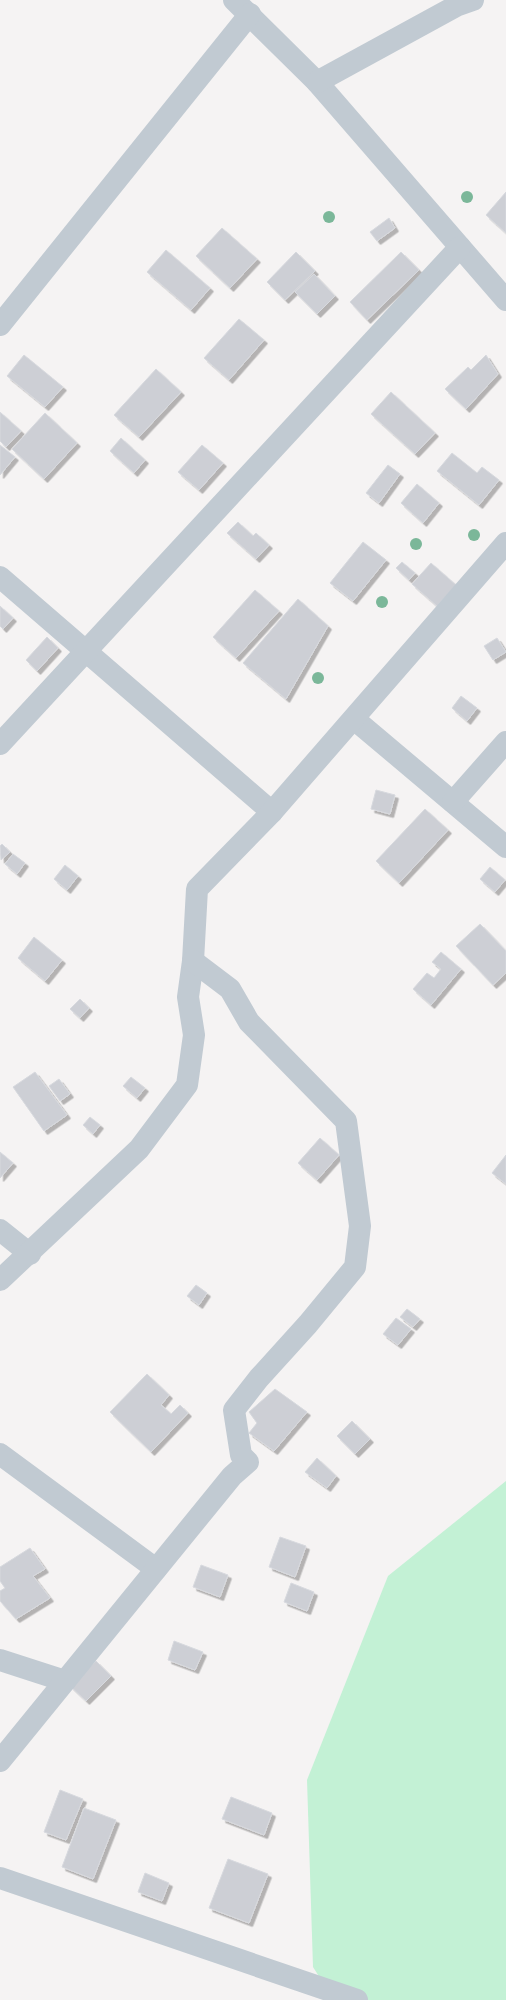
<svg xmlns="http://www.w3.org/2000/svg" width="506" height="2000" viewBox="0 0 506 2000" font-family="'IBM Plex Sans',sans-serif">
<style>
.green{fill:#c3f1d5}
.building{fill:#cdcfd5;stroke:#d7d9de;filter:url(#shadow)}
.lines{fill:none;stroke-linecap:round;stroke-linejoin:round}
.minor{stroke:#c1cad2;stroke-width:22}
.tree{fill:#7bb799}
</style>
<defs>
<filter id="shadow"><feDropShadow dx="3.5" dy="3.5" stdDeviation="0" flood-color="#0004"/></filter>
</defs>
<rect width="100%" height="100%" fill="#f5f3f3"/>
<polygon class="green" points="506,1481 506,2000 334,2000 313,1967 307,1780 388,1576"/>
<g class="building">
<polygon points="506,192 506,233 486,215"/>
<polygon points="389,218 395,228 377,241 370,232"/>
<polygon points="222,228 257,259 230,288 196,256"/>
<polygon points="166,250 210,288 191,310 147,272"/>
<polygon points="296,252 315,271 285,300 267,282"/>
<polygon points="401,252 419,270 367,320 350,302"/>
<polygon points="314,274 335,296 317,314 295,292"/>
<polygon points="239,319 264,340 229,380 204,358"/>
<polygon points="24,355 63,387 45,407 7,376"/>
<polygon points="486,355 498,374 466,409 445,389 468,367 471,370"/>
<polygon points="156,369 181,392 139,437 114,415"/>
<polygon points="391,392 435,433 415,454 371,414"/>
<polygon points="0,412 21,431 6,447 0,441"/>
<polygon points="45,413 77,443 44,479 12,449"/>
<polygon points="121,438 145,460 134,473 110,451"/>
<polygon points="0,445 15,457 0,475"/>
<polygon points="202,445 223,463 199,490 178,472"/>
<polygon points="452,453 477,473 482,467 499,480 479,505 437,471"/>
<polygon points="388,465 400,474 379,503 366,493"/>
<polygon points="417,484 439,503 423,523 401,503"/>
<polygon points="238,522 253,536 256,533 269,545 256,559 227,533"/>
<polygon points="363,542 386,560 353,601 330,583"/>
<polygon points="402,562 415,573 409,580 396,568"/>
<polygon points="431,563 456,585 437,606 412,584"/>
<polygon points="255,590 279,611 236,658 213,637"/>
<polygon points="298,599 328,626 286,699 243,663"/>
<polygon points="0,606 13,618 3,629 0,626"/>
<polygon points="47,637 58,648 37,671 26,660"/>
<polygon points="497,638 506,652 493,660 484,646"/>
<polygon points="461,696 477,708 467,721 452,708"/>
<polygon points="376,790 395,795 390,814 371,809"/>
<polygon points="425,809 448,830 399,883 376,861"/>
<polygon points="2,844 10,852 1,860 0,846"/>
<polygon points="13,854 25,863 17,874 5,864"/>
<polygon points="65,865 78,876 67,890 54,879"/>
<polygon points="490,867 505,880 495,892 480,879"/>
<polygon points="480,924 506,951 506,973 493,985 456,946"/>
<polygon points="34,937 62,960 45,981 18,958"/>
<polygon points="441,952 461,969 431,1005 413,989 427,973 434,978 441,969 432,962"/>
<polygon points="80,999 89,1008 80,1018 70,1009"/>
<polygon points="35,1072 67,1115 44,1131 13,1087"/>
<polygon points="131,1077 145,1088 137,1098 123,1086"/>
<polygon points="59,1079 70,1094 60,1101 49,1086"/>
<polygon points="90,1117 100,1125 93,1134 83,1125"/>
<polygon points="320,1138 339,1155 317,1180 298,1163"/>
<polygon points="0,1152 13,1163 0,1178"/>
<polygon points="506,1155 506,1184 492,1173"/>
<polygon points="196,1285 207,1293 199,1305 187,1296"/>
<polygon points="407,1309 420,1319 413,1327 400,1317"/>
<polygon points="396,1318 411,1329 398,1345 383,1334"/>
<polygon points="147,1374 169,1395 161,1405 171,1414 180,1405 188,1413 151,1452 110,1412"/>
<polygon points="275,1389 307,1412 274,1451 249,1433 257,1423 249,1412"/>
<polygon points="352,1421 370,1439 355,1454 337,1436"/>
<polygon points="317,1458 336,1476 327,1488 305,1472"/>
<polygon points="280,1537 306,1546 295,1577 269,1567"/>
<polygon points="30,1548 45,1569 33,1576 50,1598 16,1619 0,1601 0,1591 5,1588 0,1581 0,1567"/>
<polygon points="201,1565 228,1575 220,1597 193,1587"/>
<polygon points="291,1583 314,1592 307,1611 284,1602"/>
<polygon points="174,1641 203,1652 195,1670 168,1660"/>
<polygon points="96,1661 111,1676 86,1701 70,1686"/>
<polygon points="60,1790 83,1799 66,1840 44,1832"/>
<polygon points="231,1797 272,1813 264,1835 222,1819"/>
<polygon points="84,1808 116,1820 93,1879 62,1867"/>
<polygon points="228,1859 268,1874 249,1923 209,1908"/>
<polygon points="145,1873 169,1883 162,1901 138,1892"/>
</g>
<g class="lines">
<g class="minor">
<polyline points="234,0 317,82 506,300"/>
<polyline points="317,82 456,6 473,0"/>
<polyline points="0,325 250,14"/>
<polyline points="0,577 272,812"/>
<polyline points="354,719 506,847"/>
<polyline points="0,744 460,247"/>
<polyline points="453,802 506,742"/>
<polyline points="0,1230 30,1254"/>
<polyline points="0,1280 139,1149 187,1085 194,1035 188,997 193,961 197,889 272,812 506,543"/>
<polyline points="0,1454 156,1569"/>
<polyline points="0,1660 65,1681"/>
<polyline points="0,1761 232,1476 248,1462 241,1455 234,1410 259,1378 308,1324 355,1267 360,1226 346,1121 249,1022 230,989 193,961"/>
<polyline points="0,1878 357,2000"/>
</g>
</g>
<g class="tree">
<circle cx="467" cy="197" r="6"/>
<circle cx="329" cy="217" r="6"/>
<circle cx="474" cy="535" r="6"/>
<circle cx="416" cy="544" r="6"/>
<circle cx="382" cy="602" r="6"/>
<circle cx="318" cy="678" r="6"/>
</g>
</svg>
